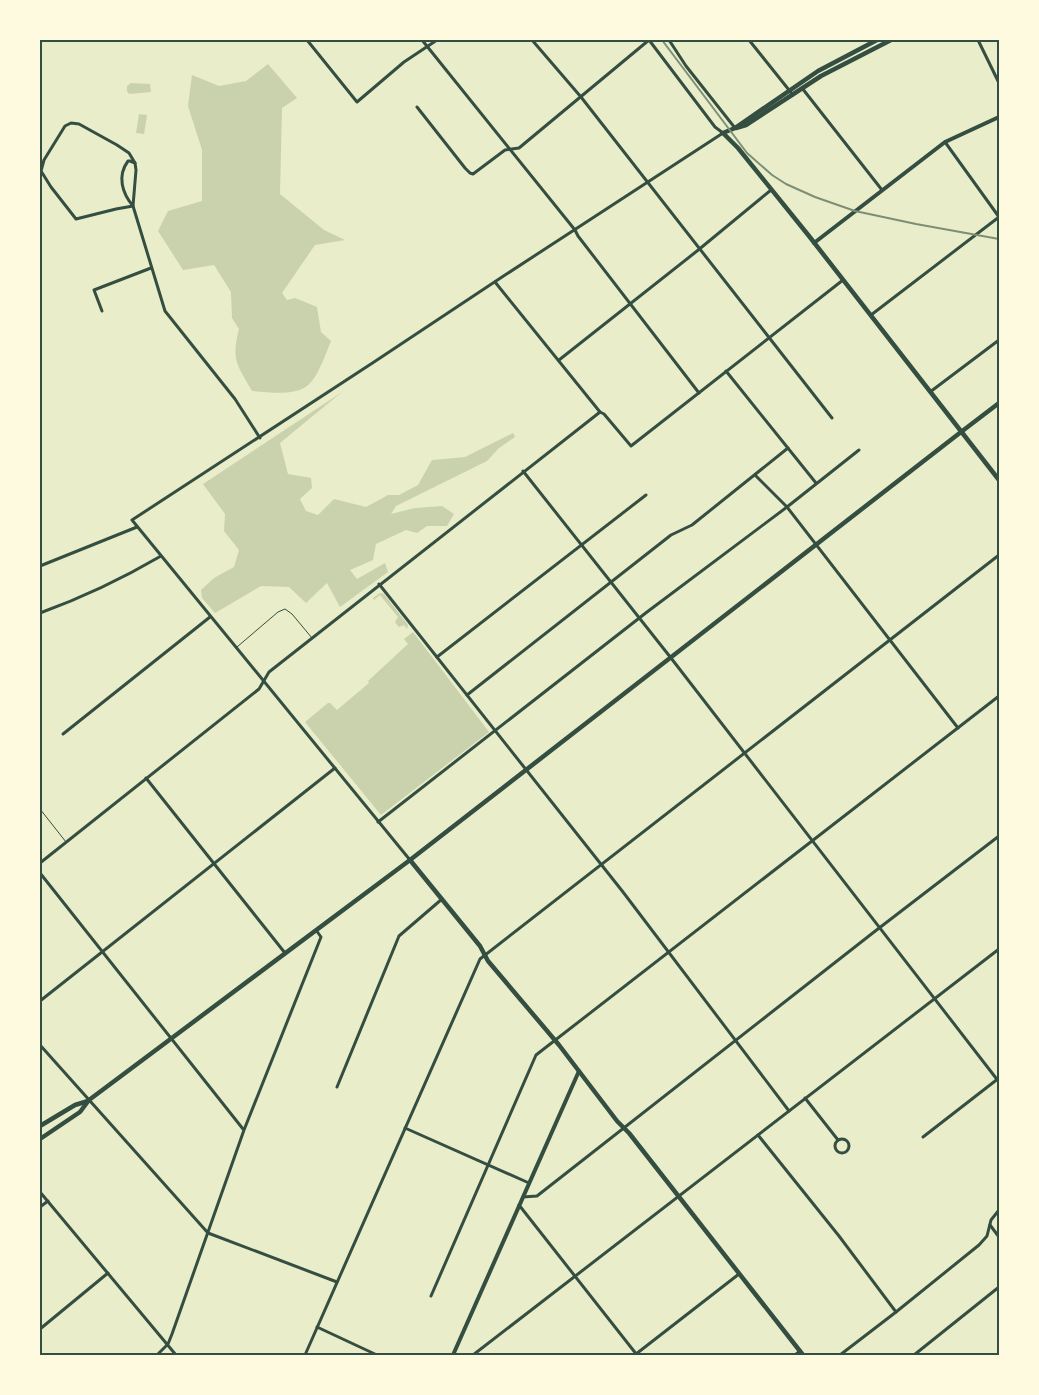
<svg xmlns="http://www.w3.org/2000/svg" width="1039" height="1395" viewBox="0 0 1039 1395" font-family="Overpass,sans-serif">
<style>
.green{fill:#cad2ad}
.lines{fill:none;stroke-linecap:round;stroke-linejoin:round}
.service{stroke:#344e41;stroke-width:1}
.minor{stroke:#344e41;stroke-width:3}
.tertiary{stroke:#344e41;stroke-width:4}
.secondary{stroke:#344e41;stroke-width:4.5}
.primary{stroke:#344e41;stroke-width:4.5}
.rail{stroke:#7c8e77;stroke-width:2}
.neatline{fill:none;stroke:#344e41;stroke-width:2}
</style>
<rect width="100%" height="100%" fill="#e9edc9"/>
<g class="green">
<path d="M268,64l29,34 -15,10 -2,86 44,36 21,10 -30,5 -33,48 5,7 8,-2 22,9 4,25 10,9c-5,12 -11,30 -19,40 -13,17 -42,11 -60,10 -15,-27 -21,-30 -13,-62l-7,-11 -1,-26 -17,-27 -31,5 -25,-39 10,-20 34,-10v-51l-14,-44 4,-31 27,11 27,-5z"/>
<polygon points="131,83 150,84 151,92 129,94 127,91 127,86"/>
<polygon points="139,114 147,115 144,134 136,133"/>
<polygon points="342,392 280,443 288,474 311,478 312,488 300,499 306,511 318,515 334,499 366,507 388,495 399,495 418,485 432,460 465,457 513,433 515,437 499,448 487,461 396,506 391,514 415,508 442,506 454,514 447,526 427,526 417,533 406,530 376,544 373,560 350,570 357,579 385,563 388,572 340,607 327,583 306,603 289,587 261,586 215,613 202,598 201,590 214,578 234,567 239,550 224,531 225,514 203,484"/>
<polygon points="380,593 384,594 408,625 407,629 404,625 399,627 395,622 398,617 380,595 374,600 373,598"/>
<polygon points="413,632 489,732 381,815 305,722 328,703 330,703 337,710 369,683 368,681 408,644 404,639"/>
</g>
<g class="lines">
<g class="service">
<polyline points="237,647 278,612 285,609 292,614 312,638"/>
<polyline points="40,809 66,842"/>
</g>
<g class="minor">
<polyline points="307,40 357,102 404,62 437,40"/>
<polyline points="422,40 575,230 578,236 699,393"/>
<polyline points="532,40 581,97 832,418"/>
<polyline points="669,40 686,66 735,128"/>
<polyline points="749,40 793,95"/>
<polyline points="978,40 999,83"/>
<polyline points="802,88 882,190"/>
<polyline points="417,107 465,168 470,173 473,174 505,150 519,148 649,40"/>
<polyline points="945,142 999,217"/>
<path d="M128,161h2l5,2 1,7 -3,36c-11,-13 -16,-30 -5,-45z"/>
<polyline points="135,163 129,153 117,145 79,124 71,123 65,126 44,160 41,171 51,187 76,219 116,209 133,206 165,311 235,399 260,438"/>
<polyline points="495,282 600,412"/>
<polyline points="102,311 94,290 151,268"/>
<polyline points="871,315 999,217"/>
<polyline points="559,360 697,251 771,190"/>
<polyline points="726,371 816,483"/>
<polyline points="930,392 999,340"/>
<polyline points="523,471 671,658 999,1082"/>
<polyline points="755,475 787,507 958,728"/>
<polyline points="40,566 137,527"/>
<polyline points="379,584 623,892 789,1111"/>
<path d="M40,613c44,-16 80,-33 121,-57"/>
<polyline points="437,657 646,495"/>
<polyline points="467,695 671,535 692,525 788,448"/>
<polyline points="63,734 210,617"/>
<polyline points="146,778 285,953"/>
<polyline points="378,822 647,612 787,507 859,450"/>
<polyline points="410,860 132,520 374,362 502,277 723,133 715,127 649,40"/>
<polyline points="40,863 259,689 269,672 595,416 600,412 604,414 631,446 843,280"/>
<polyline points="40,873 243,1129"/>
<polyline points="40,1001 335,768"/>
<polyline points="40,1045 208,1233 337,1282"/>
<polyline points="337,1087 399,936 442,899"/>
<polyline points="805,1098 838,1140"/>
<polyline points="405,1128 529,1183"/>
<polyline points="758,1135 839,1236 896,1312"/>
<polyline points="923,1137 999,1078"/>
<circle cx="842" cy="1146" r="7"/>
<polyline points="40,1192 176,1355"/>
<polyline points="523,1197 537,1196 874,932 999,836"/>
<polyline points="519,1205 637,1355"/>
<polyline points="40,1207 48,1201"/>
<polyline points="990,1225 999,1237"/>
<polyline points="431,1296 536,1055 999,696"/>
<polyline points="317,1327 377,1355"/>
<polyline points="40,1329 108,1273"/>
<polyline points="636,1354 739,1274"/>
<polyline points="157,1355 168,1344 172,1334 244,1130 321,937 316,930"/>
<polyline points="305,1355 480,959 999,555"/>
<polyline points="473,1355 999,949"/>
<polyline points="795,1355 800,1351"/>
<polyline points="840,1355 896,1312 979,1245 987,1236 991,1220 999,1210"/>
<polyline points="914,1355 999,1287"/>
</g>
<g class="tertiary">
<polyline points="814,243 945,142 999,117"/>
<polyline points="453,1355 579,1071"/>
</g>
<g class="secondary">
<polyline points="961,432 999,403"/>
<polyline points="410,860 480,946 488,961 559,1045 617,1121 629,1133 803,1355"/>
</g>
<g class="primary">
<polyline points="877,40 818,71 735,128 723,133 738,148 809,236 999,480"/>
<polyline points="736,128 746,125 821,76 891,40"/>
<polyline points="40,1126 75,1105 88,1101"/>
<polyline points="40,1139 80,1112 89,1100 410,860 961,432"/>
</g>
<polyline class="rail" points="662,40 747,153 772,175 786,184 815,197 855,211 916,224 999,239"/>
</g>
<rect width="1039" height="1395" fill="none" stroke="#fefae0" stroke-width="82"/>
<rect x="41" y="41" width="957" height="1313" class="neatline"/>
</svg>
